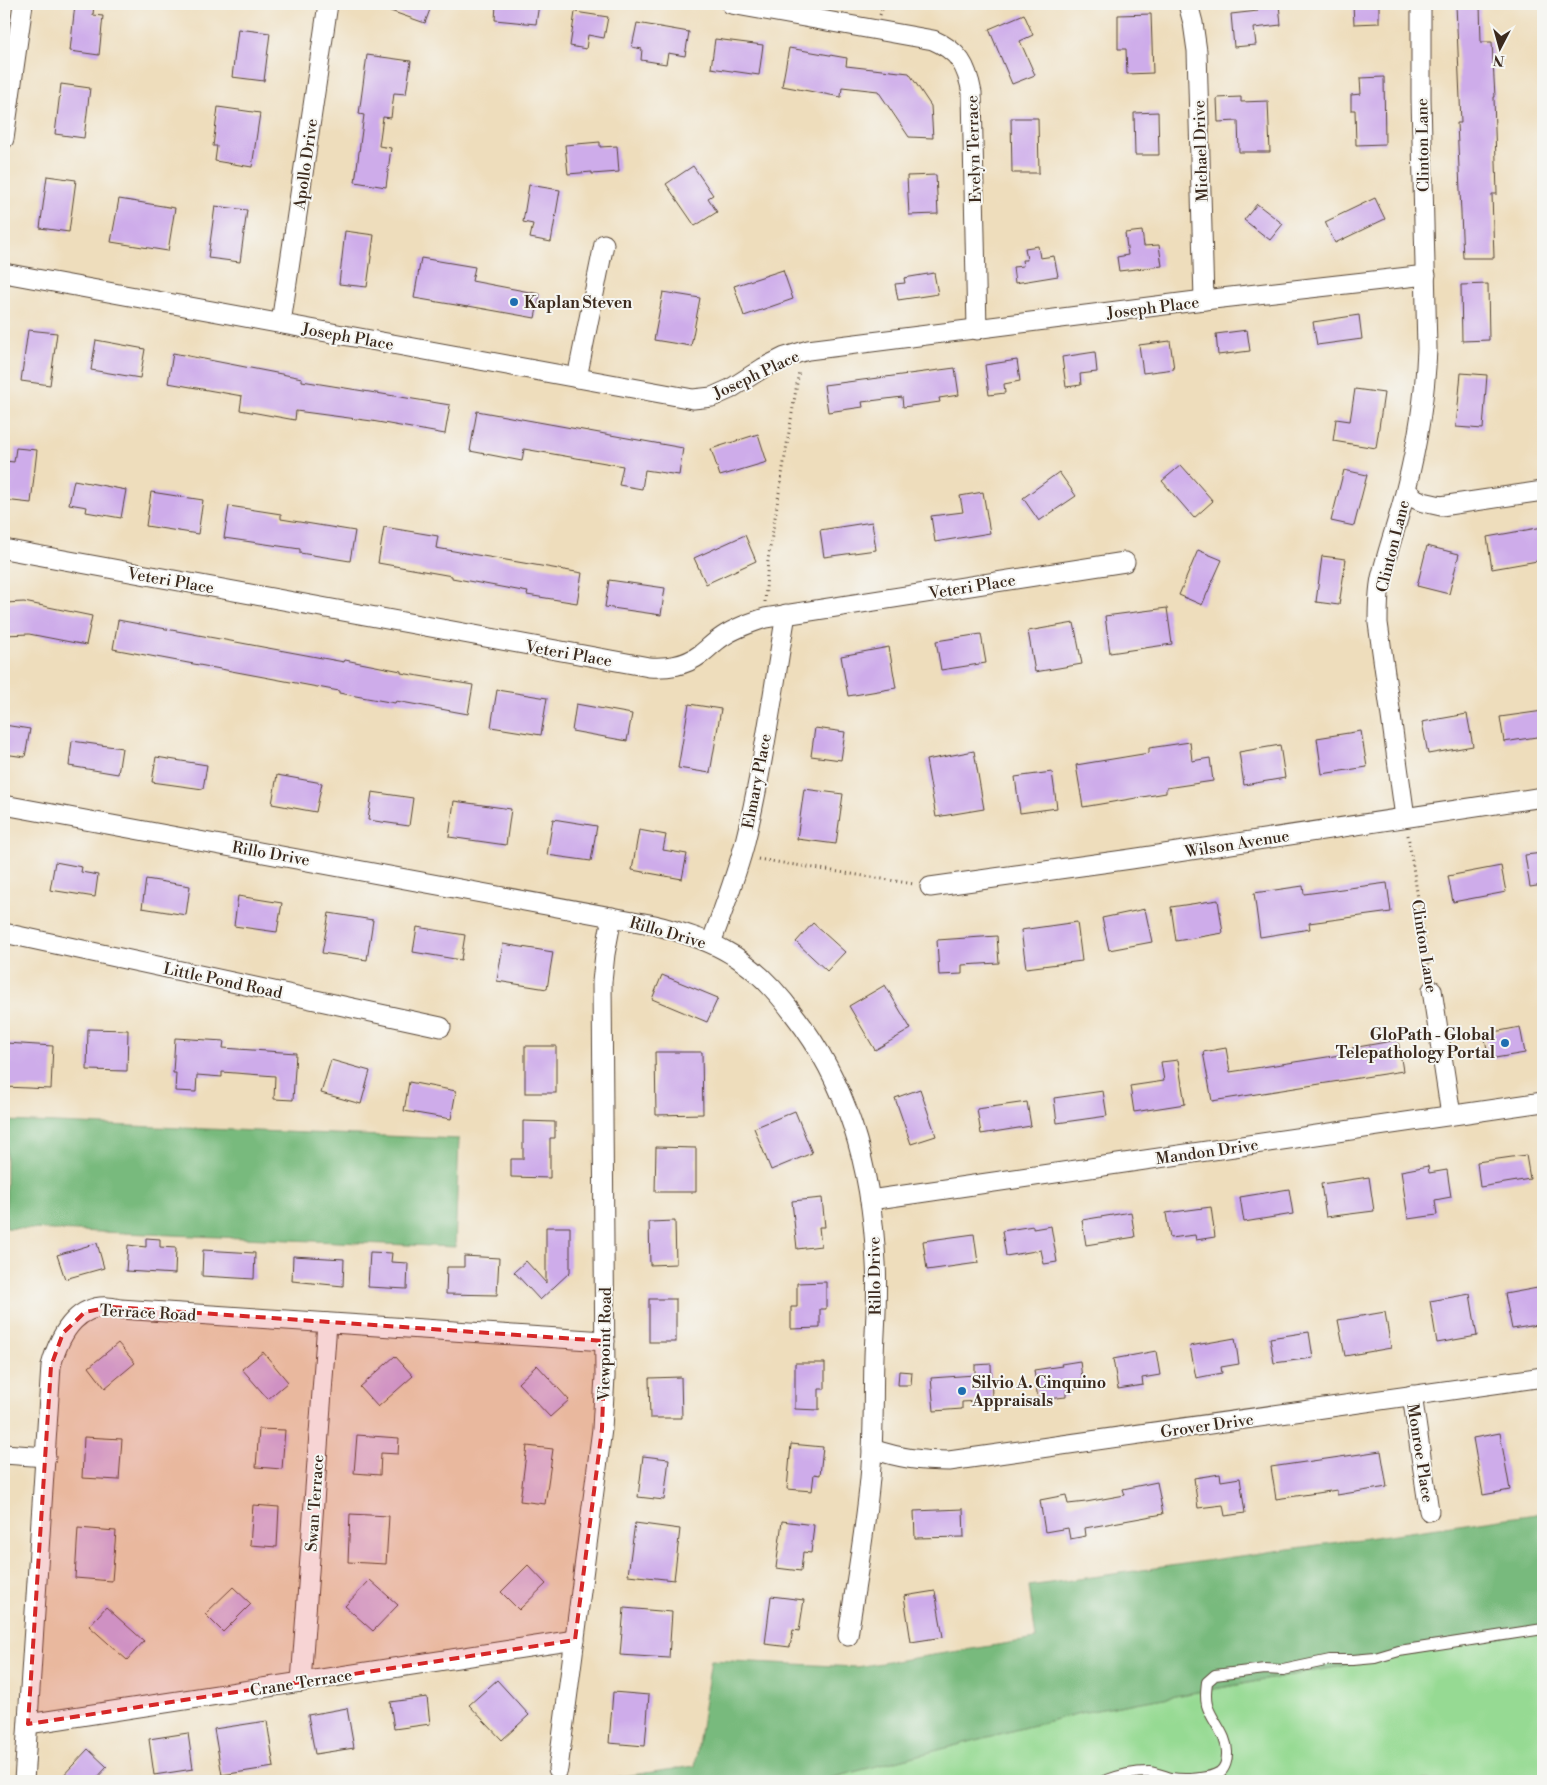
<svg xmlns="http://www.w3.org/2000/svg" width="1547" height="1785" viewBox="0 0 1547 1785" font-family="'Libre Bodoni',serif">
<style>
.green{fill:#96da93;stroke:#688258}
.forest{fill:#78ba7d;stroke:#5a724e}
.building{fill:#ceacea}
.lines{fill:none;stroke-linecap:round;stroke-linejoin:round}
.service-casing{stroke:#564536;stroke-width:12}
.minor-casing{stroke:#564536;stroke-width:21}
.path{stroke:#564536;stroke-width:3;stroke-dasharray:1 4;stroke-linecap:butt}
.service{stroke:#fff;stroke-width:10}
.minor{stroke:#fff;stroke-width:19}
.marked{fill:#d62828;fill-opacity:0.2;stroke:#d62828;stroke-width:4;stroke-dasharray:10 6;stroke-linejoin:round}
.poi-dot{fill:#1f6fb2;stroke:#f6f6f2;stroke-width:2}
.labels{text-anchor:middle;stroke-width:4;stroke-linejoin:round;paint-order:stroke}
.street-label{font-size:16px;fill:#3b2a1e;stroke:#f6f6f2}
.poi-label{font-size:16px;font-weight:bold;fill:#3b2a1e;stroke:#f6f6f2;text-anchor:start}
</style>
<rect width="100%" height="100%" fill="#f6f6f2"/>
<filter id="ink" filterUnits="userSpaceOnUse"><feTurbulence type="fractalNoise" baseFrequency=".02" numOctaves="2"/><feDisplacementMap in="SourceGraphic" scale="10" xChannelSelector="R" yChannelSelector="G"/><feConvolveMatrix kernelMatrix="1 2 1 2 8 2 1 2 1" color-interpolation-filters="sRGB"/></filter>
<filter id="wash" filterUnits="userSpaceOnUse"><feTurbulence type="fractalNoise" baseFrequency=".0096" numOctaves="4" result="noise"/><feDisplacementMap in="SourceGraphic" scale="20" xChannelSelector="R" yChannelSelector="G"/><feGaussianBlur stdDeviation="1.12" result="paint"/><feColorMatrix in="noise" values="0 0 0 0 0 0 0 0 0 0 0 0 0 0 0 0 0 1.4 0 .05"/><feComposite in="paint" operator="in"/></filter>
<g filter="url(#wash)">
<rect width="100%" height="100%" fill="#eeddbc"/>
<polygon class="green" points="1543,1630 1543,1781 819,1781 1080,1713"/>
<g class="forest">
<polygon points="6,1121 459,1139 455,1247 6,1228"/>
<polygon points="1543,1513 1543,1630 1080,1713 819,1781 589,1781 695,1766 711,1660 856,1667 1036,1639 1029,1586"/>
</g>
<g id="blocks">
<g class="building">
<polygon points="75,4 94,4 93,15 103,16 99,55 70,51"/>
<polygon points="376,4 432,4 425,23 376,6"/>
<polygon points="496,4 539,4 536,24 495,20"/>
<polygon points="1279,4 1281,25 1254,28 1256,45 1234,47 1231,14 1258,11 1257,6"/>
<polygon points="1353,4 1379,4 1379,23 1354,24"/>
<polygon points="1456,4 1480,4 1481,42 1492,42 1495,97 1494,97 1497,194 1492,194 1494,258 1463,258 1457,123 1461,123"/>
<polygon points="575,12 608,17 604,38 588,35 586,49 570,46"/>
<polygon points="1024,14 1033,35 1020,41 1035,75 1012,84 989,29"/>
<polygon points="1151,14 1153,73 1127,74 1126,49 1118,49 1118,15"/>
<polygon points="637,23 689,32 685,56 668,53 666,64 641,60 642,49 632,47"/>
<polygon points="238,29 270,33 264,81 232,77"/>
<polygon points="715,39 763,45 759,75 711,68"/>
<polygon points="789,48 847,58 846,66 909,73 931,106 933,138 909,137 878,91 842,87 841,97 782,86"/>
<polygon points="367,55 411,61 406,94 394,93 391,118 383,117 379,146 391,148 386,187 355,182 364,115 359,114"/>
<polygon points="1384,77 1385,144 1356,145 1355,110 1351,110 1351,95 1361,94 1360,78"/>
<polygon points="61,84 90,88 84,138 55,134"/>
<polygon points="1241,97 1241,102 1268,101 1270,152 1239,152 1238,121 1218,122 1217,98"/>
<polygon points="218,107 260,113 252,167 215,161 217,146 213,146"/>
<polygon points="1158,112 1159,155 1135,155 1134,113"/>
<polygon points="1011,118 1038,118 1039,173 1012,173"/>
<polygon points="600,142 600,147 617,146 619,172 592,174 592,172 568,174 565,145"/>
<polygon points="693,166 713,195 708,198 717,212 695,226 666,184"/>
<polygon points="936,175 938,214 909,215 907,176"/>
<polygon points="47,176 76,180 69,232 40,228"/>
<polygon points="529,185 560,190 551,242 530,238 533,224 523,222"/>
<polygon points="1375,198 1385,219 1335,243 1325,222"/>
<polygon points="119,199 175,208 168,251 111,242"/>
<polygon points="1257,204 1283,224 1270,240 1244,220"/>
<polygon points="215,206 247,210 240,262 208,258"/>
<polygon points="345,231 374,235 367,287 339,284"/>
<polygon points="1142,231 1144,246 1159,245 1162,266 1119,271 1117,257 1128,255 1125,233"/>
<polygon points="1038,246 1040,258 1054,256 1058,276 1015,283 1013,267 1023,266 1022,260 1027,260 1025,248"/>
<polygon points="421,258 475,267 472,281 540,294 535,318 468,306 468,307 414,298"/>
<polygon points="783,270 793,299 744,316 734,286"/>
<polygon points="934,273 938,294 898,300 895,284 905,283 904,278"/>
<polygon points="1488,284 1489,340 1462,341 1461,285"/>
<polygon points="663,292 700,298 691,346 654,340"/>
<polygon points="1359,315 1362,339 1317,345 1313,322"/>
<polygon points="28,330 57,333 50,385 21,381"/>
<polygon points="1247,330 1250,351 1218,355 1216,334"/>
<polygon points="96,340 145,349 140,378 91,370"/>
<polygon points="1170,341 1174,369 1143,373 1139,345"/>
<polygon points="1095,352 1097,372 1080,374 1081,385 1066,387 1062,357"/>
<polygon points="173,353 302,378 302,381 450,405 445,434 372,421 296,411 295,420 240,410 242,396 168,383"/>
<polygon points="1017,360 1020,381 1004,384 1005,393 989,395 985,365"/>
<polygon points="955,368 959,395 939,398 940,402 903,407 902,397 862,402 863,407 828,412 824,385"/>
<polygon points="1461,373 1487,375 1483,429 1456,427"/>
<polygon points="1355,389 1384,393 1376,448 1333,441 1336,419 1350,421"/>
<polygon points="477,411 683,448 679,475 645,470 642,489 619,485 623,466 524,449 522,461 470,451"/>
<polygon points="758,434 767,462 720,476 711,449"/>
<polygon points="16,448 37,450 31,503 4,500 5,461 14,462"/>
<polygon points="1181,465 1213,501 1194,518 1162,481"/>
<polygon points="1344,470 1367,475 1354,526 1331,521"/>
<polygon points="1059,472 1076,496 1039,521 1023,498"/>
<polygon points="74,480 126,490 121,518 86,512 87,507 69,504"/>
<polygon points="151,492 203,500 198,534 146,526"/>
<polygon points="983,492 990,533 935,542 931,516 963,512 960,496"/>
<polygon points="229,506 281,514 281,519 355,531 350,561 300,553 300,549 224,538"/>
<polygon points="872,522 876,550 824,557 820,530"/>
<polygon points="384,527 438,536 436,548 582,573 577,603 527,595 528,592 452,578 452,576 378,563"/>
<polygon points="1543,527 1543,560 1492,569 1487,537"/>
<polygon points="745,535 756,561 706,584 694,558"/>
<polygon points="1427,546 1459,554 1449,594 1417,586"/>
<polygon points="1198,550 1222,560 1202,605 1179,595"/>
<polygon points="1322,556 1346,559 1339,605 1316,602"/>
<polygon points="609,580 665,588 661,615 605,607"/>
<polygon points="24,602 92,616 86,645 29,634 4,635 4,603"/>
<polygon points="1167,608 1172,644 1110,653 1105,616"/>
<polygon points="118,620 268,648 344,662 345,660 401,671 401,673 473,685 468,714 396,701 395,703 339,693 339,691 113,649"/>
<polygon points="1074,623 1082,664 1035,672 1028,631"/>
<polygon points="981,634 986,663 941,670 936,641"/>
<polygon points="889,647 896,688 848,696 841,656"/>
<polygon points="497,690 547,698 541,735 491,727"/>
<polygon points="576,704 632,714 627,741 572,731"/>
<polygon points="689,704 721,709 710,773 678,768"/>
<polygon points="1543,711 1543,736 1504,742 1500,717"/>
<polygon points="1467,714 1473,746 1428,754 1422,722"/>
<polygon points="4,725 30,729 25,757 4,754"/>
<polygon points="815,728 845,732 841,760 811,756"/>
<polygon points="1361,731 1367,767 1322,774 1317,738"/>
<polygon points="72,741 122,748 118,774 69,766"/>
<polygon points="1190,742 1192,761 1210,758 1213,781 1166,788 1166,793 1083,807 1076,765 1149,753 1149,748"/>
<polygon points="1280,745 1285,778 1244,785 1239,752"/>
<polygon points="974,751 984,809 936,817 926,760"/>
<polygon points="156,757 207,765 203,789 152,782"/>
<polygon points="1052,772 1057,808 1020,813 1015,777"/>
<polygon points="277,775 322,783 316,812 272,804"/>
<polygon points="804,789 843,794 836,844 797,839"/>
<polygon points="372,792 413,798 409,826 368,820"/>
<polygon points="454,801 511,809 506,845 449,837"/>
<polygon points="553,819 597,826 591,861 547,855"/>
<polygon points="639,830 666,835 663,850 687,854 682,879 632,870"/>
<polygon points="1543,853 1543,885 1530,887 1525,855"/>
<polygon points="55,862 82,867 81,872 98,875 95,897 50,890"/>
<polygon points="1501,866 1506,892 1453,902 1448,876"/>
<polygon points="146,879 190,886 186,915 142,908"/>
<polygon points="1387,883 1391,912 1309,923 1310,929 1260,937 1254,893 1303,886 1304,894"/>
<polygon points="238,896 282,903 277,932 234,926"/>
<polygon points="1218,900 1223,933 1176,941 1171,907"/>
<polygon points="1145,909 1152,942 1109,950 1102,918"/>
<polygon points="329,913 373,920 367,960 322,953"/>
<polygon points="1077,922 1082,961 1026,968 1021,930"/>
<polygon points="813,923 845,952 827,971 796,942"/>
<polygon points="417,927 465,935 461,960 413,952"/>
<polygon points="997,936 999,963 962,965 962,974 939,975 937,940"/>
<polygon points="503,944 553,952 547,989 497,981"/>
<polygon points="662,975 718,998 707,1022 652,999"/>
<polygon points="885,985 911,1029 875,1050 849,1006"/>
<polygon points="1520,1027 1525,1053 1489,1059 1484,1034"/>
<polygon points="88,1029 128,1030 127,1071 87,1070"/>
<polygon points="175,1038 224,1041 223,1048 296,1053 293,1100 274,1099 275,1076 222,1072 222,1077 197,1075 196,1092 175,1091 176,1073 173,1073"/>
<polygon points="1398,1040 1403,1071 1212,1101 1203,1052 1226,1048 1230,1072 1353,1053 1352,1048"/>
<polygon points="6,1043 53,1046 51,1089 4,1087"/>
<rect x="525" y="1046" width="31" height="47"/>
<polygon points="655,1052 702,1052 703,1114 656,1115"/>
<polygon points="331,1060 370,1071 361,1104 321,1093"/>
<polygon points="1178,1060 1185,1104 1134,1112 1130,1086 1164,1081 1161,1062"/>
<polygon points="409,1082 456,1091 451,1119 404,1111"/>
<polygon points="920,1089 936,1136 911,1144 895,1098"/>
<polygon points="1103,1091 1107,1116 1057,1123 1054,1098"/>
<polygon points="1027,1102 1031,1126 981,1134 977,1109"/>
<polygon points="795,1111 812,1153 771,1170 754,1128"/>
<polygon points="523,1121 555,1122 555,1138 550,1138 550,1178 511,1177 511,1159 523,1159"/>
<polygon points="656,1147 696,1148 696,1192 655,1192"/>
<polygon points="1526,1155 1530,1179 1480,1187 1477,1162"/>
<polygon points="1428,1166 1429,1173 1447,1170 1451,1197 1435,1200 1437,1215 1408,1219 1401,1171"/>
<polygon points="1369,1177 1374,1211 1326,1217 1321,1184"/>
<polygon points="1289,1189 1293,1214 1244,1222 1240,1197"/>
<polygon points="822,1198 825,1227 819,1227 821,1246 797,1249 792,1201"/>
<polygon points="1211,1207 1215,1237 1196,1240 1195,1235 1170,1238 1166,1213"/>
<polygon points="1131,1212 1135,1237 1086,1245 1082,1220"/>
<polygon points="675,1221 676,1264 650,1265 649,1222"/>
<polygon points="1033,1226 1033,1229 1051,1226 1057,1262 1044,1264 1041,1250 1006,1256 1002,1231"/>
<polygon points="546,1227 570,1227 570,1272 540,1300 514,1272 526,1261 546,1283"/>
<polygon points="974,1234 978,1263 927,1270 923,1241"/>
<polygon points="146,1238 160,1239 160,1247 176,1248 175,1274 126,1271 128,1245 146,1247"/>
<polygon points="97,1243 104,1268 65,1279 57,1255"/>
<polygon points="203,1250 255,1253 254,1279 202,1276"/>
<polygon points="370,1252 392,1253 391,1262 408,1263 407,1289 368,1287"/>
<polygon points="293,1256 344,1259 343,1286 292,1281"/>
<polygon points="464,1256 499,1258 497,1295 446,1294 447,1267 464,1267"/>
<polygon points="826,1282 826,1309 820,1309 820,1328 791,1329 791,1307 797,1307 797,1283"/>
<polygon points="1543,1287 1543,1324 1512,1329 1505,1294"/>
<polygon points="1470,1294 1477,1336 1437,1343 1430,1301"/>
<rect x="649" y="1299" width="27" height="43"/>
<polygon points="1385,1312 1391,1348 1345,1356 1338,1320"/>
<polygon points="1309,1332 1313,1358 1274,1363 1270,1338"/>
<polygon points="1235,1338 1239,1364 1221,1367 1222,1373 1196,1378 1190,1346"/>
<polygon points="118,1343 135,1363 105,1388 89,1367"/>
<polygon points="1156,1351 1160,1375 1142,1378 1143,1385 1118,1389 1113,1359"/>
<polygon points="263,1352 288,1382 268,1399 242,1369"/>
<polygon points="395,1356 413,1376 378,1407 360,1387"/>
<polygon points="1080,1361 1083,1387 1066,1390 1066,1397 1038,1400 1034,1370 1062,1366 1061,1364"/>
<polygon points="795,1363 825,1363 825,1389 819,1389 819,1410 795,1409"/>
<polygon points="991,1364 992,1400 962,1402 962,1409 934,1411 931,1378 975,1375 975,1365"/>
<polygon points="537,1365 569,1400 550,1417 518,1383"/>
<polygon points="899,1371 912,1372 911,1385 898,1385"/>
<polygon points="681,1377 682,1418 650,1418 649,1378"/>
<polygon points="259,1429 285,1430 282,1469 256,1467"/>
<polygon points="1500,1433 1510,1490 1483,1495 1473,1438"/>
<polygon points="357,1435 399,1438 398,1454 381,1453 380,1475 354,1473"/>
<polygon points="84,1437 122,1439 119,1480 82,1478"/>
<polygon points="791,1444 823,1447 820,1475 814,1474 812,1491 787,1489"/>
<polygon points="527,1446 553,1449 545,1504 520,1501"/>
<polygon points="1381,1451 1387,1487 1337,1495 1337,1490 1276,1499 1271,1467"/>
<polygon points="643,1456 669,1459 664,1500 638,1497"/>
<polygon points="1220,1474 1221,1481 1240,1478 1245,1513 1225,1516 1223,1505 1198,1508 1194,1478"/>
<polygon points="1157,1482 1163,1514 1085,1528 1086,1536 1070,1539 1068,1528 1045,1532 1040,1500 1066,1495 1068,1504 1086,1502 1125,1495 1123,1489"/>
<polygon points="253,1505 279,1507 277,1547 250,1545"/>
<polygon points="963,1509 964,1537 915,1538 914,1511"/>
<polygon points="350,1514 389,1516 386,1564 348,1562"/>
<polygon points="782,1521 814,1525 811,1553 803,1552 801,1571 776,1568"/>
<polygon points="635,1523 680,1529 674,1580 628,1575"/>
<polygon points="78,1528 116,1531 112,1581 75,1578"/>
<polygon points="528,1565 546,1584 519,1610 501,1592"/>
<polygon points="370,1580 398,1605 373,1631 345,1606"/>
<polygon points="233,1587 251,1604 223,1632 205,1614"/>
<polygon points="935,1591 943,1637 911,1642 904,1596"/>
<polygon points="771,1596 804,1600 799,1631 793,1630 790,1647 765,1644"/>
<polygon points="106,1607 144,1641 127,1660 89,1626"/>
<polygon points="624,1608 672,1612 669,1658 620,1655"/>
<polygon points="497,1680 529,1715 502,1740 469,1705"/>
<polygon points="613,1692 649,1695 645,1746 609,1743"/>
<polygon points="427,1697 430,1724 394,1729 390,1702"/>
<polygon points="347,1708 354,1748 315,1754 308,1715"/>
<polygon points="267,1721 274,1767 222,1775 214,1729"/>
<polygon points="188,1733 193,1769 154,1775 149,1739"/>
<polygon points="88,1749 107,1767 94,1781 58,1781"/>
</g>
</g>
</g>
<g filter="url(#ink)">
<use href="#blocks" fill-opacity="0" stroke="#564536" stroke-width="1"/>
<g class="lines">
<g class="service-casing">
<path id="service" d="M1104,1781c13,-5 31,-9 45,-9 8,1 15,4 22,6 13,2 39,1 49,-6 5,-4 7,-12 7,-18 1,-19 -15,-32 -20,-49 -2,-8 -1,-15 0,-23l8,-7 50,-6 18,1 47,-10h23l22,-2 24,-7 144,-22"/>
</g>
<g class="minor-casing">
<g id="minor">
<path d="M731,4l202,36c26,11 34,26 39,53l5,237"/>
<polyline points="1188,4 1193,23 1197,51 1204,300"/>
<polyline points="4,139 23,4"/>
<polyline points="4,273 693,399 712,397 730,389 763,368 785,357 808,350 1204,300 1426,275"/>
<polyline points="281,323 328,4"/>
<polyline points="577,378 604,244"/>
<polyline points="1406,490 1416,499 1423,502 1441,506 1543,491"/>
<path d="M4,549l645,118c19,1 36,-1 52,-13 7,-5 13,-12 21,-17 13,-9 28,-14 43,-19l360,-56"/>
<path d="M4,805l651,120c24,7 47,13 69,25 29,15 52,40 71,66 55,70 77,159 81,247 2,31 -1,63 -2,93 -1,37 0,74 -3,110 -4,57 -15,114 -23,170"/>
<path d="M1405,817l-27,-194c0,-15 0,-30 3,-45 7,-30 18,-59 25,-89 12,-47 19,-92 21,-140l-6,-251v-94"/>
<polyline points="930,887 1131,859 1543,797"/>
<polyline points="4,933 441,1027"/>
<path d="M711,943c12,-32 24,-64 33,-97 19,-76 29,-155 42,-232"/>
<polyline points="1432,990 1451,1115"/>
<polyline points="870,1200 1543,1102"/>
<polyline points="1412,1395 1429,1511"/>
<path d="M872,1449c28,9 47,12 77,12l594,-84"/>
<polyline points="4,1454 46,1457"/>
<polyline points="301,1682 327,1323"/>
<polyline points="28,1724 575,1640"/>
<polyline points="558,1769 602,1429 605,1376 602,982 605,954 612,917"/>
<path d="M24,1781l27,-415c9,-34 29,-68 69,-57l485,32"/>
</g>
</g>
<g class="path">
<polyline points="880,15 884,4"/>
<polyline points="765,602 768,560 799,371"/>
<polyline points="1408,835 1430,974"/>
<polyline points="758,859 914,884"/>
</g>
<use href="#service" class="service"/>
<use href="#minor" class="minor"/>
</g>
</g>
<path class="marked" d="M112,1307l493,34 -3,88 -27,211 -547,84 23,-358 12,-33 22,-21z"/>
<g class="poi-dot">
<circle cx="514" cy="302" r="5"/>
<circle cx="1505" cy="1043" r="5"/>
<circle cx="962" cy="1391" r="5"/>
</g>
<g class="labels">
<g class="street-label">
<text transform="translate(1422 145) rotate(-91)" y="6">Clinton Lane</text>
<text transform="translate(973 149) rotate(-92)" y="6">Evelyn Terrace</text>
<text transform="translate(1200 151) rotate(-92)" y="6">Michael Drive</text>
<text transform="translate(305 164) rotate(-82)" y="6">Apollo Drive</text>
<text transform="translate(1153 307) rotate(-7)" y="6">Joseph Place</text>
<text transform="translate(348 336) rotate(10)" y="6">Joseph Place</text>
<text transform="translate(756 374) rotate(-25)" y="6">Joseph Place</text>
<text transform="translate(1392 546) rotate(-76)" y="6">Clinton Lane</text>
<text transform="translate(171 580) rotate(10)" y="6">Veteri Place</text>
<text transform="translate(972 586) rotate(-9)" y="6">Veteri Place</text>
<text transform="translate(569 653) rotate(10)" y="6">Veteri Place</text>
<text transform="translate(756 781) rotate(-79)" y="6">Elmary Place</text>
<text transform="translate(1237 843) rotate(-9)" y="6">Wilson Avenue</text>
<text transform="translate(271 853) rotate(10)" y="6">Rillo Drive</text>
<text transform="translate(668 932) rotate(16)" y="6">Rillo Drive</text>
<text transform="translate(1425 946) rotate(81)" y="6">Clinton Lane</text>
<text transform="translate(223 980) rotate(12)" y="6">Little Pond Road</text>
<text transform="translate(1207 1151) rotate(-8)" y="6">Mandon Drive</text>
<text transform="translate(874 1276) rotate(-91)" y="6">Rillo Drive</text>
<text transform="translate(148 1312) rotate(3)" y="6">Terrace Road</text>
<text transform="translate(604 1344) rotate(-89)" y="6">Viewpoint Road</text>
<text transform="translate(1207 1425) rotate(-8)" y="6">Grover Drive</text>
<text transform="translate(1421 1453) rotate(81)" y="6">Monroe Place</text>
<text transform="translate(314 1503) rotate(-86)" y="6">Swan Terrace</text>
<text transform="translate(301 1682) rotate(-9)" y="6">Crane Terrace</text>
</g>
<g class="poi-label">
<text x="524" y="308">Kaplan Steven</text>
<text x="1495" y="1040" text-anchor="end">GloPath - Global<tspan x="1495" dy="18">Telepathology Portal</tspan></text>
<text x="972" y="1388">Silvio A. Cinquino<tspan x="972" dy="18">Appraisals</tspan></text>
</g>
</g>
<rect width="1547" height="1785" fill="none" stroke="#f6f6f2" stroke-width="20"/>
<g transform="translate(1500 48) rotate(186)" stroke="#f6f6f2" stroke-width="4" paint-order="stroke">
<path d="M0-4L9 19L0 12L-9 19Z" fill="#3b2a1e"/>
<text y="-8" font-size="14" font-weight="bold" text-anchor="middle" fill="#3b2a1e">N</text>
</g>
</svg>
